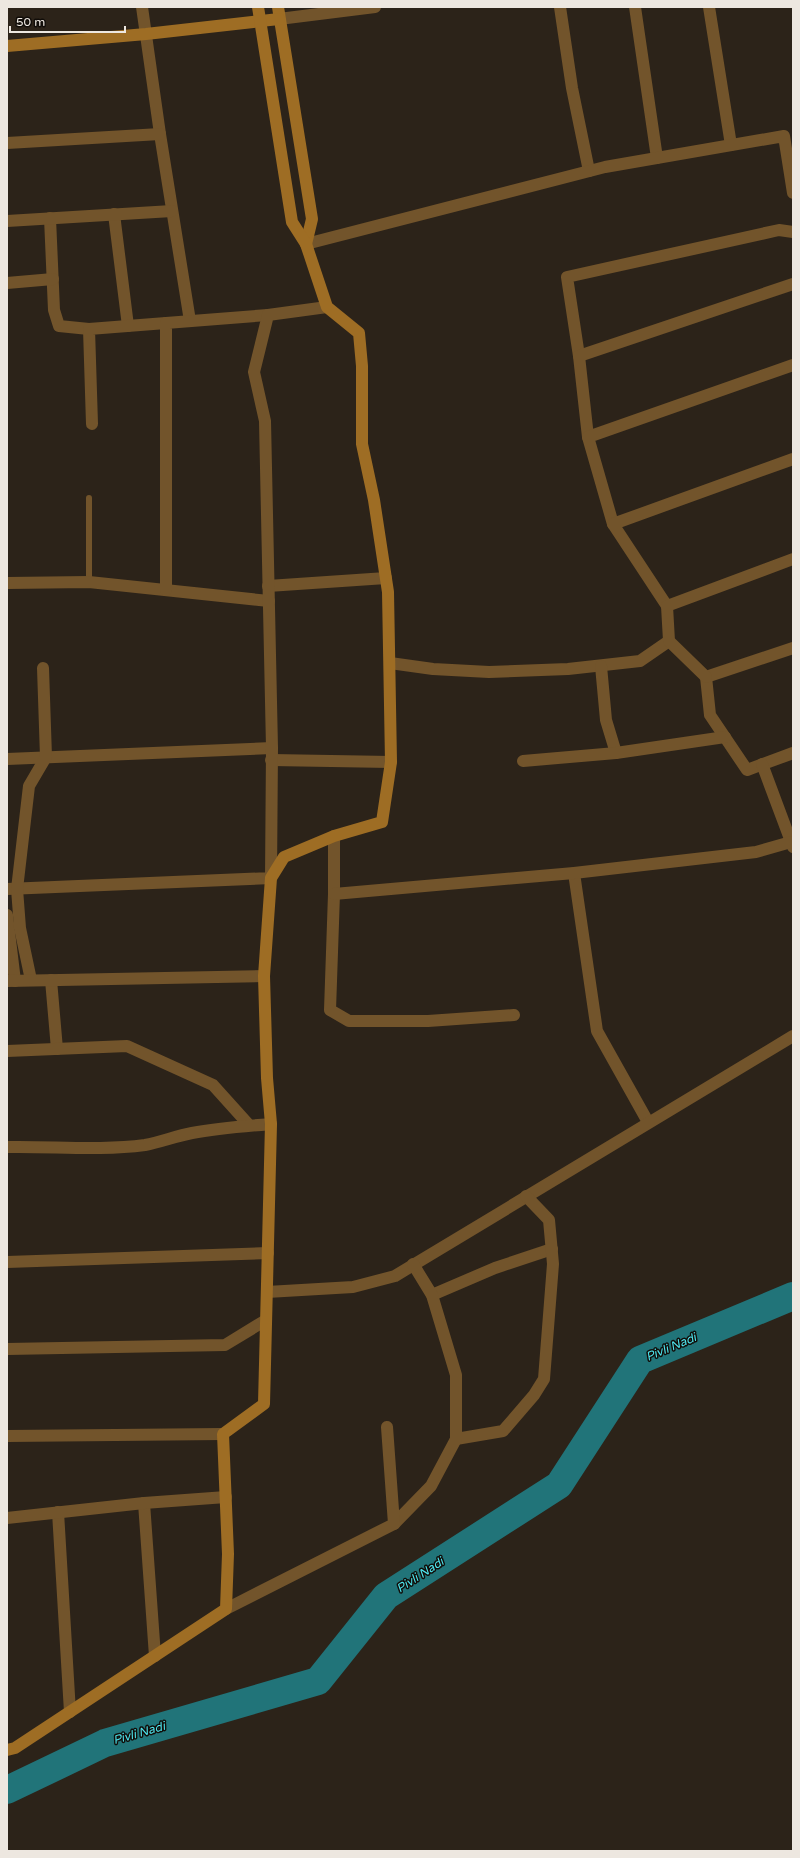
<svg xmlns="http://www.w3.org/2000/svg" width="800" height="1858" viewBox="0 0 800 1858" font-family="'Varela Round',sans-serif">
<style>
.lines{fill:none;stroke-linecap:round;stroke-linejoin:round}
.river{stroke:#217479;stroke-width:28}
.lane{stroke:#72542b;stroke-width:6}
.street{stroke:#72542b;stroke-width:12}
.secondary{stroke:#9e6d24;stroke-width:12}
.labels{text-anchor:middle;stroke-width:3;stroke-linejoin:round;paint-order:stroke}
.water-label{font-size:12px;font-style:italic;fill:#4ee7f0;stroke:#110d09}
</style>
<rect width="100%" height="100%" fill="#2c2319"/>
<g class="lines">
<polyline class="river" points="7,1790 105,1743 318,1681 386,1596 559,1485 640,1360 793,1296"/>
<polyline class="lane" points="89,582 89,498"/>
<g class="street">
<polyline points="142,7 160,134 190,321"/>
<polyline points="560,7 572,88 589,171"/>
<polyline points="635,7 657,158"/>
<polyline points="709,7 731,145"/>
<polyline points="279,19 375,7"/>
<polyline points="7,143 160,134"/>
<polyline points="114,214 128,326"/>
<polyline points="50,218 54,310 59,326 89,329"/>
<polyline points="7,221 172,211"/>
<polyline points="306,244 605,167 784,136 793,193"/>
<polyline points="7,283 53,279"/>
<polyline points="579,356 567,277 779,230 793,232"/>
<polyline points="92,424 89,329 166,323"/>
<polyline points="588,437 579,356 793,284"/>
<polyline points="613,524 588,437 793,365"/>
<polyline points="7,583 89,582 269,601"/>
<polyline points="268,586 386,578"/>
<polyline points="166,590 166,323 268,315"/>
<polyline points="667,606 613,524 793,459"/>
<polyline points="793,648 706,677 710,715 747,770 793,753"/>
<polyline points="390,663 433,669 489,672 568,669 640,661 669,641"/>
<polyline points="601,666 606,720 616,753"/>
<polyline points="706,677 669,641 667,606 793,559"/>
<polyline points="7,759 272,748"/>
<polyline points="271,760 391,762"/>
<polyline points="523,761 616,753 725,737"/>
<polyline points="762,764 793,847"/>
<polyline points="334,836 334,894 330,1010 349,1021 428,1021 514,1015"/>
<polyline points="574,873 597,1031 648,1122"/>
<polyline points="7,889 271,878 272,748 265,421 254,372 268,315 327,307"/>
<polyline points="334,894 574,873 756,852 791,842"/>
<polyline points="7,915 15,981"/>
<polyline points="31,980 20,928 17,889 29,786 46,757 43,668"/>
<polyline points="51,980 57,1049"/>
<polyline points="7,981 264,976"/>
<polyline points="7,1051 127,1046 213,1085 249,1125"/>
<path d="M7,1147c46,-1 92,4 138,-2 16,-3 31,-9 47,-12 26,-5 53,-7 79,-9"/>
<polyline points="7,1262 268,1253"/>
<polyline points="267,1292 353,1287 395,1276 793,1036"/>
<polyline points="432,1295 495,1268 552,1249"/>
<polyline points="7,1349 225,1345 266,1320"/>
<polyline points="7,1436 223,1434"/>
<polyline points="456,1439 503,1431 534,1395 544,1379 553,1264 549,1220 526,1196"/>
<polyline points="144,1503 155,1656"/>
<polyline points="58,1512 70,1712"/>
<polyline points="7,1518 144,1503 226,1497"/>
<polyline points="394,1524 431,1486 456,1439 456,1375 432,1295 413,1264"/>
<polyline points="226,1609 394,1524 387,1427"/>
</g>
<g class="secondary">
<polyline points="278,7 312,219 306,244"/>
<polyline points="7,46 146,34 279,19"/>
<polyline points="7,1750 15,1748 226,1609 228,1554 223,1434 264,1404 271,1124 267,1078 264,976 271,878 284,857 334,836 382,822 391,762 388,592 374,500 362,444 362,366 359,333 327,307 306,244 292,222 258,7"/>
</g>
</g>
<g class="labels">
<g class="water-label">
<text transform="translate(671 1347) rotate(-23)" y="4">Pivli Nadi</text>
<text transform="translate(420 1575) rotate(-33)" y="4">Pivli Nadi</text>
<text transform="translate(139 1733) rotate(-16)" y="4">Pivli Nadi</text>
</g>
</g>
<rect width="800" height="1858" fill="none" stroke="#ede7e0" stroke-width="16"/>
<path d="M10 26v6h115v-6" fill="none" stroke="#ede7e0" stroke-width="2"/>
<text x="16" y="26" font-size="12" fill="#ede7e0" stroke="#110d09" stroke-width="3" paint-order="stroke">50 m</text>
</svg>
